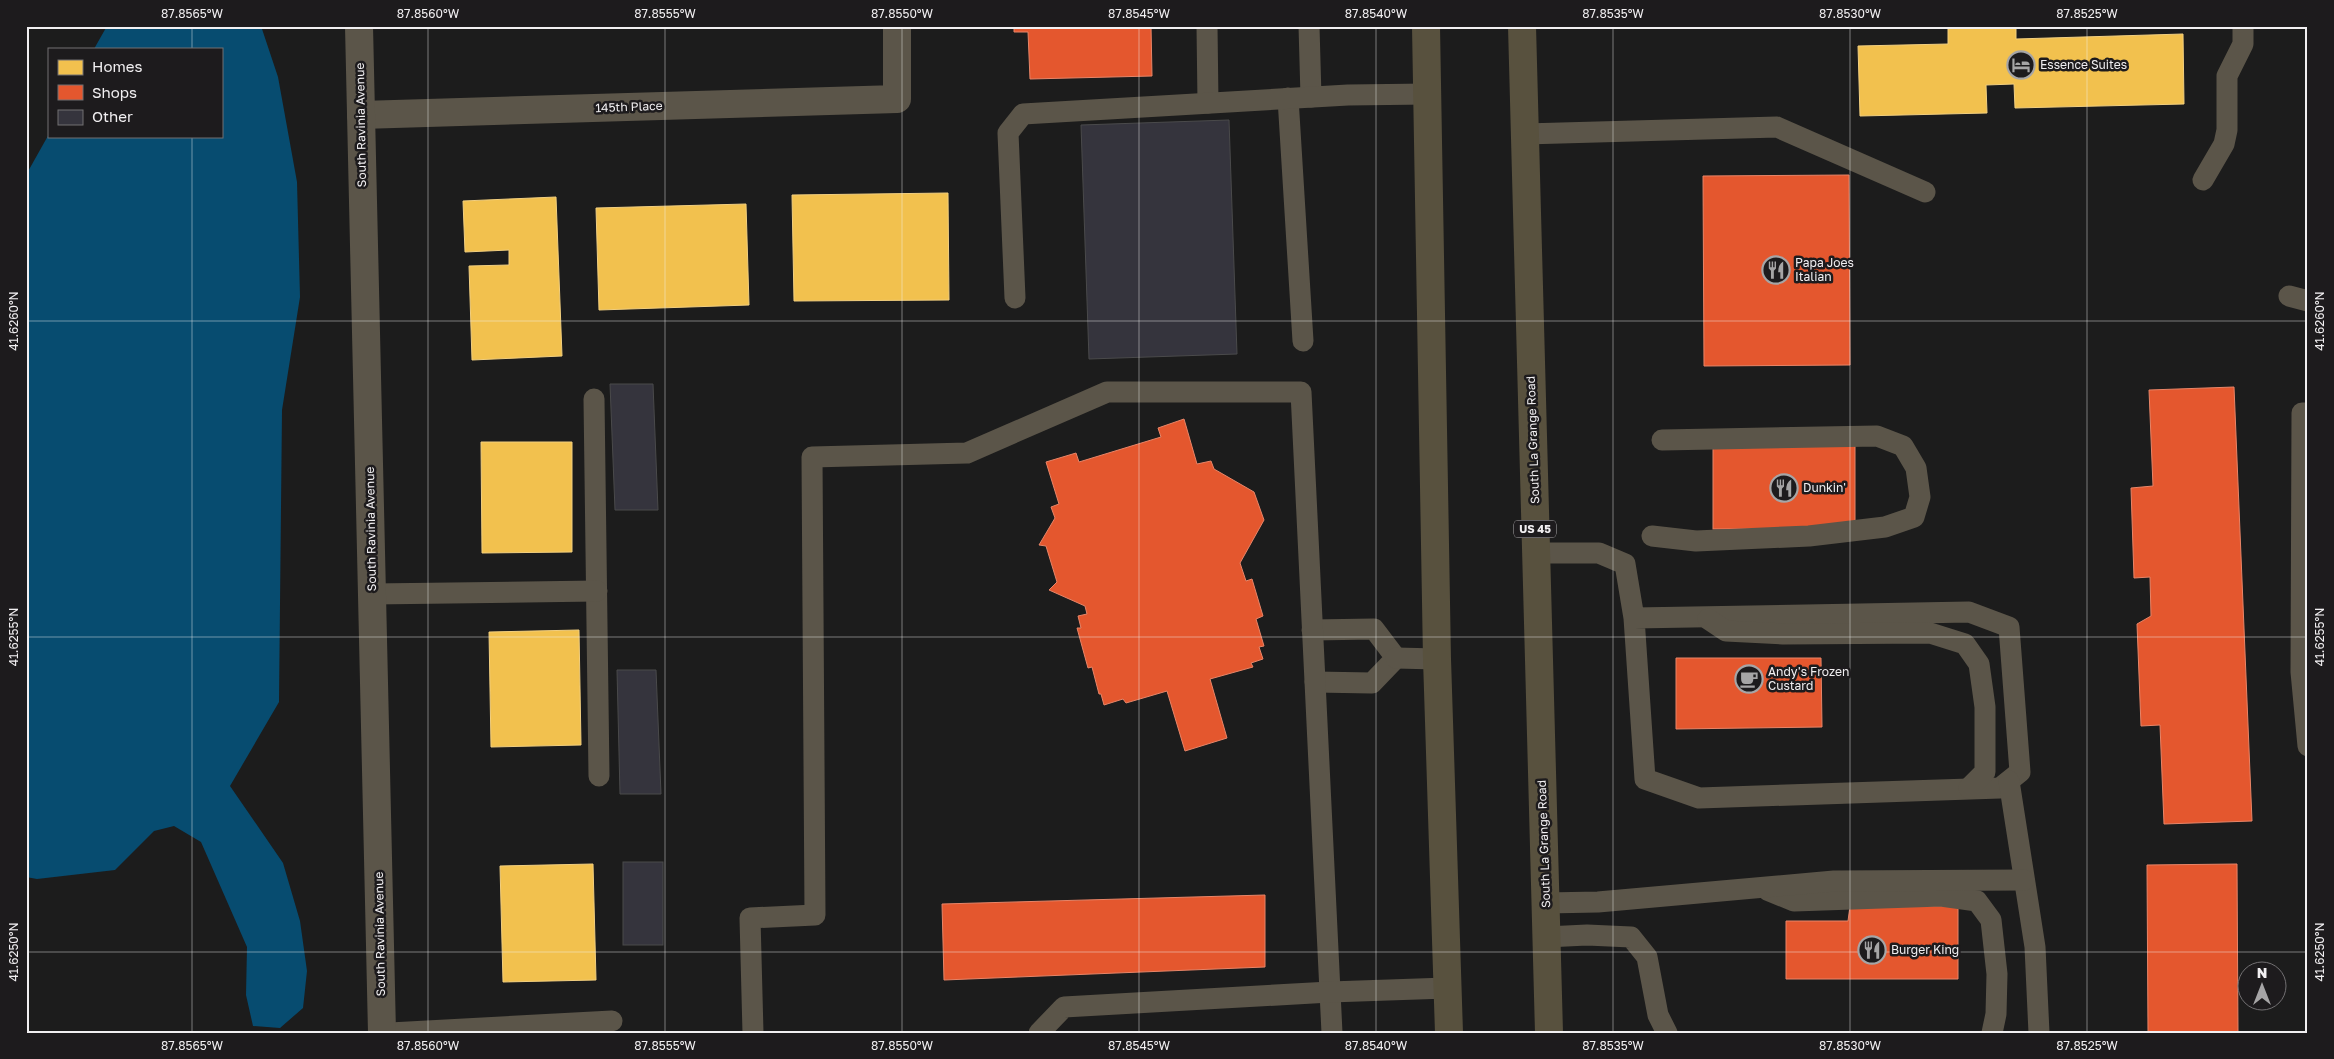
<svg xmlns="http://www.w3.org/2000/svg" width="2334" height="1059" viewBox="0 0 2334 1059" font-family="'Golos Text',sans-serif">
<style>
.water{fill:#074c70}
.homes{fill:#f2c14e;stroke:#f2cf7f}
.shops{fill:#e4572e;stroke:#e88568}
.building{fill:#35343d;stroke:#4a4a4b}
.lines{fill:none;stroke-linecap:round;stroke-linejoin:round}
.service{stroke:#5b5549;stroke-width:21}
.minor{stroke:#5b5549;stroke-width:28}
.tertiary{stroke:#5b5549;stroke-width:28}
.trunk{stroke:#58513e;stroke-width:28}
.ticks{fill:none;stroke:#f1eff1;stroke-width:1;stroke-opacity:0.45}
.labels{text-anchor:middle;stroke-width:5;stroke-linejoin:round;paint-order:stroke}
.shield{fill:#1d1b1d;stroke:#b1afb1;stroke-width:1}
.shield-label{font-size:11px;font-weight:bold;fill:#f1eff1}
.poi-label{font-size:12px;fill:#f1eff1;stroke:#1d1b1d;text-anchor:start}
.street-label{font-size:12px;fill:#f1eff1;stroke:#1d1b1d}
.neatline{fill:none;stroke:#f1eff1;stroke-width:2}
.ticks-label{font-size:12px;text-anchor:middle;fill:#f1eff1}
</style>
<rect width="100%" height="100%" fill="#1c1c1c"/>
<polygon class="water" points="107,26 261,26 278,77 297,182 300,297 282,410 279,702 230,786 283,863 300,921 307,971 303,1008 280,1028 253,1026 246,995 247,947 201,842 174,826 154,831 115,870 37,879 26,877 26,175 49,134 49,136 221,136 221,49 94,49"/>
<g class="homes">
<polygon points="1948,26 2016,26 2016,39 2183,34 2184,104 2015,108 2014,84 1986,85 1987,113 1860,116 1858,46 1948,44"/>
<polygon points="948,193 949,300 794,301 792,195"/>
<polygon points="556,197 562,356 472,360 469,266 509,265 509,250 465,252 463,201"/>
<polygon points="746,204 749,305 599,310 596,208"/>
<polygon points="481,442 572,442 572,552 482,553"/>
<polygon points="579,630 581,745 491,747 489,632"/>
<polygon points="593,864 596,980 503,982 500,866"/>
</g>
<g class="shops">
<polygon points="1014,26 1151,26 1152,76 1030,79 1028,32 1014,32"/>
<polygon points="1849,175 1850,365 1704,366 1703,176"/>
<polygon points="2234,387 2252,821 2164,824 2160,725 2141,726 2137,624 2151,616 2150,577 2134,578 2131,488 2153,486 2149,390"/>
<polygon points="1184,419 1197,464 1211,461 1214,469 1254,492 1264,520 1240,563 1246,581 1252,579 1263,616 1256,619 1264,646 1259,647 1263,659 1251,663 1253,667 1210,679 1227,738 1185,751 1167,691 1126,703 1123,699 1104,705 1101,694 1099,694 1092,667 1088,668 1077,628 1081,628 1078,616 1087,614 1085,606 1049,590 1057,582 1046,546 1039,545 1055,518 1051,507 1059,504 1046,462 1076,453 1079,462 1161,437 1158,428"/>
<rect x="1713" y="446" width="142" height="83"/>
<polygon points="1676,658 1821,658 1822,727 1676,729"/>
<polygon points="2237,864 2238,1033 2148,1033 2147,865"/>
<polygon points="1265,895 1265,967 944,980 942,904"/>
<polygon points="1850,906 1958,906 1958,979 1786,979 1786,921 1848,921"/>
</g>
<g class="building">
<polygon points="1229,120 1237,354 1089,359 1081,125"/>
<polygon points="610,384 653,384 658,510 615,510"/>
<polygon points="617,670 656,670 661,794 620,794"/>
<rect x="623" y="862" width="40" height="83"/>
</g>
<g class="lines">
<g class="service">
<polyline points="1207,26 1208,103"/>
<polyline points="1309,26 1311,97"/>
<polyline points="1288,98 1303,341"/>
<polyline points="1525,134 1777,127 1925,192"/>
<polyline points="2203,180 2224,144 2227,130 2227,76 2243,44 2243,26"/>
<polyline points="2289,296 2308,301"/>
<polyline points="1015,298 1008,133 1023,114 1348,95 1428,94"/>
<polyline points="594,399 599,776"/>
<polyline points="2308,413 2302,413 2301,672 2308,746"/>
<polyline points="1652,536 1696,541 1809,536 1885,527 1914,517 1920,497 1916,468 1903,446 1877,436 1662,440"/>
<polyline points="1536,553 1599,553 1625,564 1634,618 1645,779 1699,798 2000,788 2020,772 2009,627 1969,612 1634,618"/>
<polyline points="372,594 597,591"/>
<polyline points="1708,619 1726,631 1783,634 1930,633 1965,644 1979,664 1985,707 1985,772 1969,788"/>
<polyline points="1312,630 1374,629 1396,658 1372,683 1315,682"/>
<polyline points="1396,658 1437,659"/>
<polyline points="2009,781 2035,947 2039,1033"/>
<polyline points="1767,890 1794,901 1941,896 1977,901 1991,920 1997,974 1996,1014 1992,1033"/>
<polyline points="1546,903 1598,902 1834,881 2024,880"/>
<polyline points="1546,937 1587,935 1631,937 1647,957 1658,1015 1667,1033"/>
<polyline points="390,1033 612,1021"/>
<polyline points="753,1033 750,918 815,915 812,457 967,453 1107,392 1301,392 1332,1033"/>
<polyline points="1039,1033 1064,1007 1330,992 1447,988"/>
</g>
<polyline class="minor" points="361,115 897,99 897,26"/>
<polyline class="tertiary" points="359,26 382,1033"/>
<g class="trunk">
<polyline points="1426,26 1437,659 1449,1033"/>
<polyline points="1522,26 1549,1033"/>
</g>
</g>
<path class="ticks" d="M192,26v23M428,26v1007M665,26v1007M902,26v1007M1139,26v1007M1376,26v1007M1613,26v1007M1850,26v1007M2087,26v1007M192,136v897M26,321h2282M26,637h2282M26,952h2282"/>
<defs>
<g id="hotel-ring" transform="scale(1.4375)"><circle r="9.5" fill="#1d1b1d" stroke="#a6a5a6" stroke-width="1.5"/><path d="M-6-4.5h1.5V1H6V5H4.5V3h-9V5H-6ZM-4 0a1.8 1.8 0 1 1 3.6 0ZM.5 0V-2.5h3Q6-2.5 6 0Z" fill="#a6a5a6"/></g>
<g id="restaurant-ring" transform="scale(1.4375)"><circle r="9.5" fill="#1d1b1d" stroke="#a6a5a6" stroke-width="1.5"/><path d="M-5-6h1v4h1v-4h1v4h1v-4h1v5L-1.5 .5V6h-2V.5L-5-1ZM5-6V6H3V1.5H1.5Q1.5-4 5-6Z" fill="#a6a5a6"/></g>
<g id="cafe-ring" transform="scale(1.4375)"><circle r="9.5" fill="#1d1b1d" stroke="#a6a5a6" stroke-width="1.5"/><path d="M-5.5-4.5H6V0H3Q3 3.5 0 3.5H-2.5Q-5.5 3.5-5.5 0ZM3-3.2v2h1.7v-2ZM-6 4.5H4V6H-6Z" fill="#a6a5a6"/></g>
</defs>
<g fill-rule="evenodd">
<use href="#hotel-ring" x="2021" y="65"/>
<use href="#restaurant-ring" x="1776" y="270"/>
<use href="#restaurant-ring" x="1784" y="488"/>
<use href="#cafe-ring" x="1749" y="679"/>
<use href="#restaurant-ring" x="1872" y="950"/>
</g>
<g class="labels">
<rect class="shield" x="1514" y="520.5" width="42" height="17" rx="4"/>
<g class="shield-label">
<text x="1535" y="533">US 45</text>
</g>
<g class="poi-label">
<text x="2040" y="69">Essence Suites</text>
<text x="1795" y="267">Papa Joes<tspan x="1795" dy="14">Italian</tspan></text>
<text x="1803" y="492">Dunkin'</text>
<text x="1768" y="676">Andy's Frozen<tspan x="1768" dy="14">Custard</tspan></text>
<text x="1891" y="954">Burger King</text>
</g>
<g class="street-label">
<text transform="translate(629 107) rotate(-2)" y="4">145th Place</text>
<text transform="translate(361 125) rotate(-91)" y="4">South Ravinia Avenue</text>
<text transform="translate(1533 440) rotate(-92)" y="4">South La Grange Road</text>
<text transform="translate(371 529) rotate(-91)" y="4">South Ravinia Avenue</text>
<text transform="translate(1544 844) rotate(-92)" y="4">South La Grange Road</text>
<text transform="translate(380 934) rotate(-91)" y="4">South Ravinia Avenue</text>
</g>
</g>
<rect width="2334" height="1059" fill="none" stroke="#1d1b1d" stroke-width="55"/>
<rect x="48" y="48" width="175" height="90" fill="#1d1b1d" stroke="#727072"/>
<rect x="58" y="60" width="25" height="15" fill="#f2c14e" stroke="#727072"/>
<text x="92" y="72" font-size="15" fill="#f1eff1">Homes</text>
<rect x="58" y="85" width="25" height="15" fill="#e4572e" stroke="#727072"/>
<text x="92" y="98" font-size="15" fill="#f1eff1">Shops</text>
<rect x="58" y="110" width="25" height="15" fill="#35343d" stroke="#727072"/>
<text x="92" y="122" font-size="15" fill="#f1eff1">Other</text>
<g transform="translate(2262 986)"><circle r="24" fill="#1d1b1d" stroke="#727072"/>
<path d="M0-4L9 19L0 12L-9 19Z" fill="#a6a5a6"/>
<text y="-8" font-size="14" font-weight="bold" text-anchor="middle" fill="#f1eff1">N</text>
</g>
<rect x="28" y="28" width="2278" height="1004" class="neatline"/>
<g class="ticks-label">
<text x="192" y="18">87.8565°W</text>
<text x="428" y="18">87.8560°W</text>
<text x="665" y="18">87.8555°W</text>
<text x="902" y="18">87.8550°W</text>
<text x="1139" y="18">87.8545°W</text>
<text x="1376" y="18">87.8540°W</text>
<text x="1613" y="18">87.8535°W</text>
<text x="1850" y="18">87.8530°W</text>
<text x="2087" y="18">87.8525°W</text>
<text transform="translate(14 321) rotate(-90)" y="4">41.6260°N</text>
<text transform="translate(2320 321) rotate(-90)" y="4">41.6260°N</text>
<text transform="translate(14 637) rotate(-90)" y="4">41.6255°N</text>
<text transform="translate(2320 637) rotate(-90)" y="4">41.6255°N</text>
<text transform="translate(14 952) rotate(-90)" y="4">41.6250°N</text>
<text transform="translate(2320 952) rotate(-90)" y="4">41.6250°N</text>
<text x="192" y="1050">87.8565°W</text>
<text x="428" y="1050">87.8560°W</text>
<text x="665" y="1050">87.8555°W</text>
<text x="902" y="1050">87.8550°W</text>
<text x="1139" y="1050">87.8545°W</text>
<text x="1376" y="1050">87.8540°W</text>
<text x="1613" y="1050">87.8535°W</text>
<text x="1850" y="1050">87.8530°W</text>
<text x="2087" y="1050">87.8525°W</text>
</g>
</svg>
